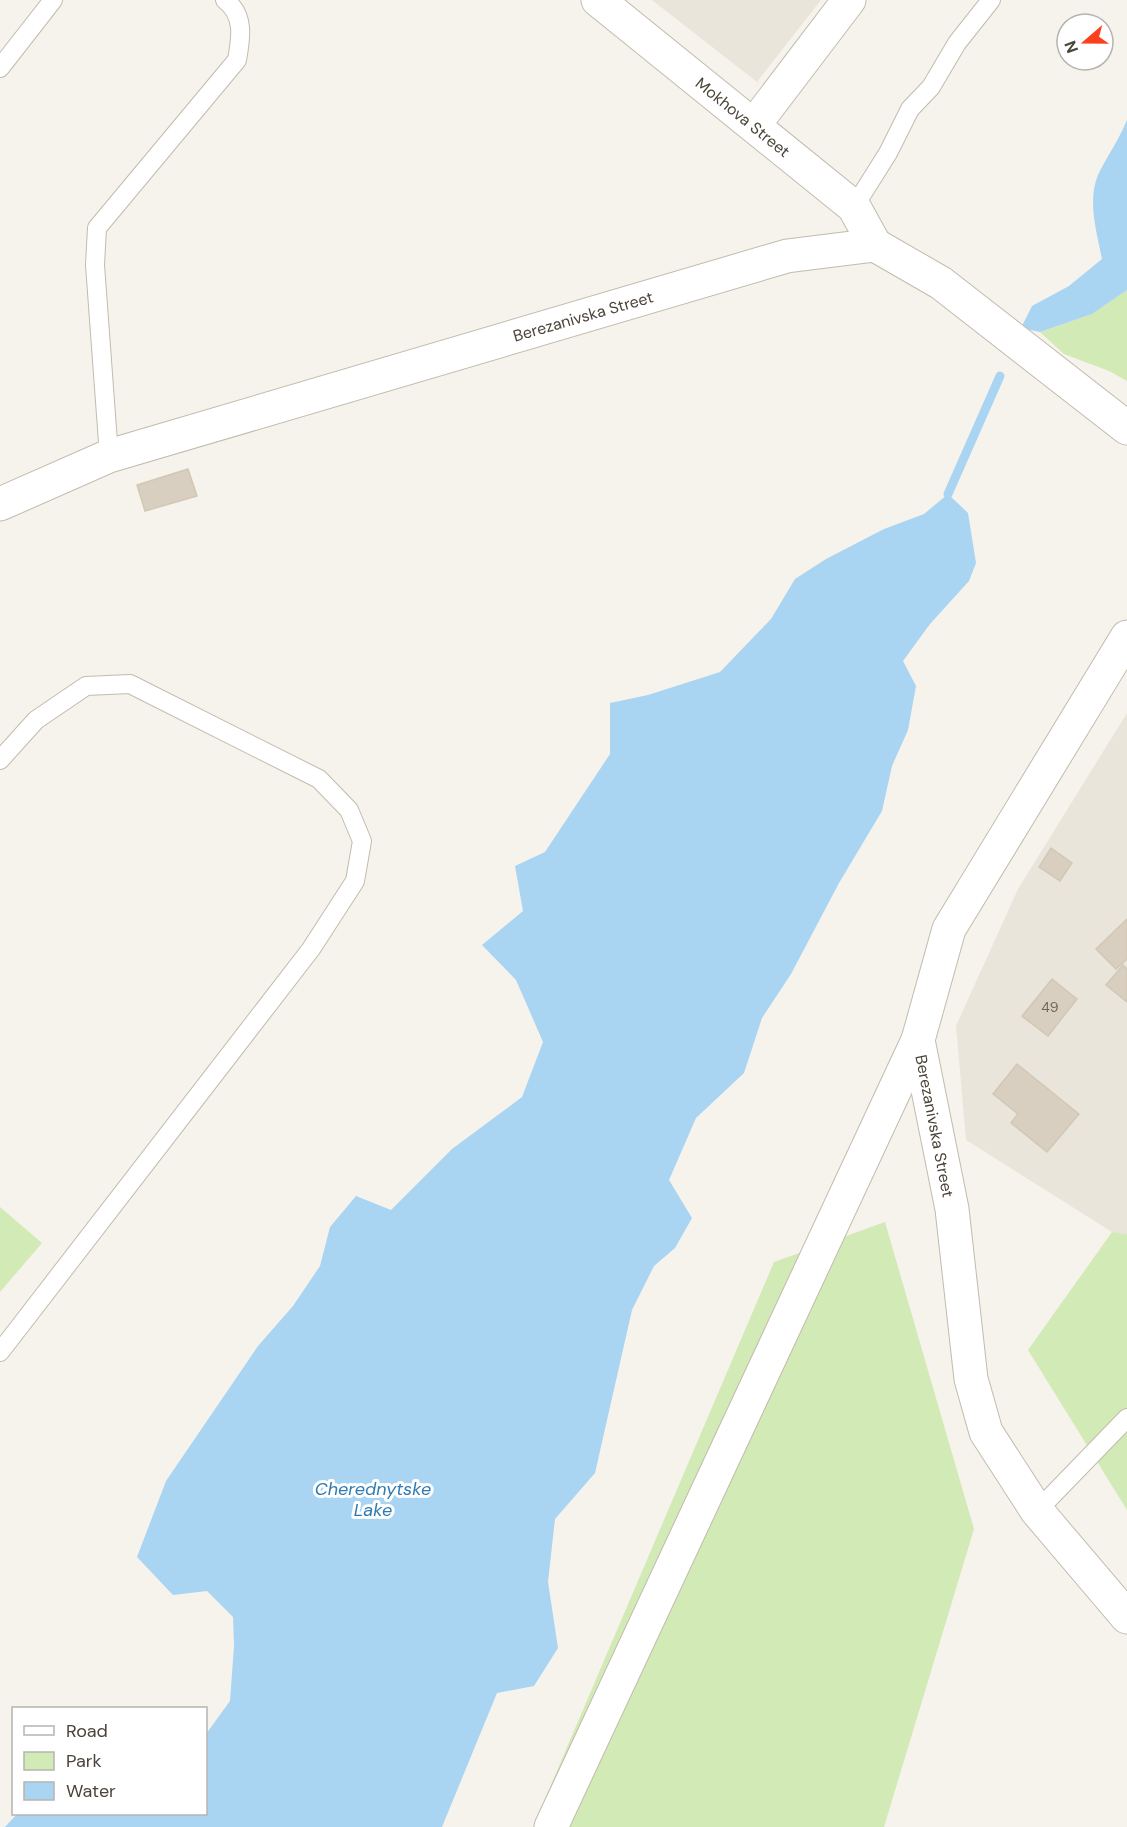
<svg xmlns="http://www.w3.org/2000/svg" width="1127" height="1827" viewBox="0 0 1127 1827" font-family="'DM Sans',sans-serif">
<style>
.residential{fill:#eae5da}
.green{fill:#d2eab5}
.water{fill:#a9d4f2}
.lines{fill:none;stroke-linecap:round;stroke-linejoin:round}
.stream{stroke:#a9d4f2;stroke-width:9}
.building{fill:#d8cfc1;stroke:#d3c7b4;stroke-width:1.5}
.lane-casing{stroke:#c2bbae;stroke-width:20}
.street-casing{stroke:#c2bbae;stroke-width:35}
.lane{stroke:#fff;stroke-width:18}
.street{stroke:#fff;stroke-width:33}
.labels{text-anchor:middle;stroke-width:6;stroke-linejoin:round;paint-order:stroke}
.number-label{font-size:14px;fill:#6e675b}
.street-label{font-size:16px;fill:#4b4439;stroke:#fff}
.water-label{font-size:18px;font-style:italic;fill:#2e7ab2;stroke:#fff}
</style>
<rect width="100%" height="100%" fill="#f6f3ec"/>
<g class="residential">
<polygon points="652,0 821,0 757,82"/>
<polygon points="1127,713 1127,1234 1112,1232 966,1140 956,1026 1018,889"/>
</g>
<g class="green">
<polygon points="1127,290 1127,381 1109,371 1064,354 1040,332 1092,314"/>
<polygon points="0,1207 42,1243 0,1292"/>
<polygon points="885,1222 974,1529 884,1827 533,1827 774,1262"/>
<polygon points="1112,1232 1127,1234 1127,1510 1028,1350"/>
</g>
<g class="water">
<path d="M1127,120v170l-35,24 -52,18 -19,-4 11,-22 37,-20 33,-27c-5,-26 -15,-58 -4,-84 9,-19 21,-35 29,-55z"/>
<polygon points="948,494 968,513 976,563 969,581 930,624 903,661 916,686 908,730 892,766 882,811 839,883 791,974 762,1018 744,1073 696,1118 669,1180 692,1218 675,1248 654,1266 632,1310 595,1473 555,1519 548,1582 558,1648 534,1686 497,1693 442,1827 5,1827 17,1814 206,1814 206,1734 230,1701 234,1646 233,1617 207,1591 173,1595 137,1557 166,1481 258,1346 293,1306 320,1266 330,1227 356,1196 391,1210 452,1149 522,1097 543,1042 516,980 482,945 523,911 515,866 545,852 610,754 610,703 648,695 720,672 771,619 795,579 826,559 884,529 924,514"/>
</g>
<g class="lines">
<polyline class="stream" points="948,494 1000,376"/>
</g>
<g class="building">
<polygon points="188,469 197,496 145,511 137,485"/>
<polygon points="1051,848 1072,863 1060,881 1039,867"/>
<polygon points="1127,919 1127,959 1116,969 1096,949"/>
<polygon points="1123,965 1127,969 1127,1002 1106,985"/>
<polygon points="1052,979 1077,999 1048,1036 1022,1016"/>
<polygon points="1017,1064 1079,1114 1047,1152 1011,1123 1018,1114 993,1094"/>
</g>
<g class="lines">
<g class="lane-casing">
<g id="lane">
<polyline points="0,68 53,0"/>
<polyline points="854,207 888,153 910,109 931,87 957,43 991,0"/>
<path d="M109,456l-14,-191 2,-37 140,-168c4,-22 8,-45 -12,-60"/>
<polyline points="0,760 36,720 86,686 130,684 319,779 349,810 362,841 355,881 311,949 0,1352"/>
<polyline points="1037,1511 1127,1418"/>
</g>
</g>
<g class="street-casing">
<g id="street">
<polyline points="598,0 854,207 875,245"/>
<polyline points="754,125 849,0"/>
<polyline points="0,504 109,456 787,256 875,245 941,283 1127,428"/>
<polyline points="1127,637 949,929 918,1040 952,1209 971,1379 986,1432 1037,1511 1127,1617"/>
<polyline points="551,1827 918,1040"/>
</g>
</g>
<use href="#lane" class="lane"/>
<use href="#street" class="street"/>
</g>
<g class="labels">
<g class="number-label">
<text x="1050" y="1012">49</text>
</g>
<g class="street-label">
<text transform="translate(743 117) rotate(39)" y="6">Mokhova Street</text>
<text transform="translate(583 316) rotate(-16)" y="6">Berezanivska Street</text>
<text transform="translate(935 1126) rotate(79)" y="6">Berezanivska Street</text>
</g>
<g class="water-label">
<text x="373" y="1495">Cherednytske<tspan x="373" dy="21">Lake</tspan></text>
</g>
</g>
<rect x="12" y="1707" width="195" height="108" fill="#ffffff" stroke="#b7b4b0" stroke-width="1.5"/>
<rect x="24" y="1726" width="30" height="9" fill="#ffffff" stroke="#b7b4b0" stroke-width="1.5"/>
<text x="66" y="1737" font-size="18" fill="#4b4439">Road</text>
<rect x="24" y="1752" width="30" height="18" fill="#d2eab5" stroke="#b7b4b0" stroke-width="1.5"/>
<text x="66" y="1767" font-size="18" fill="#4b4439">Park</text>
<rect x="24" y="1782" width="30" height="18" fill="#a9d4f2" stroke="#b7b4b0" stroke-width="1.5"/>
<text x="66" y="1797" font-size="18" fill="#4b4439">Water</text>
<g transform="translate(1085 42) rotate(250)"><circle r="28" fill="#ffffff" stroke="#b7b4b0" stroke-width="1.5"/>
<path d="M0-4.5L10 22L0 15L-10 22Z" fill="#fc3f1d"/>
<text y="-9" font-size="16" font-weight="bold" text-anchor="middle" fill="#4b4439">N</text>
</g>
</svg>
